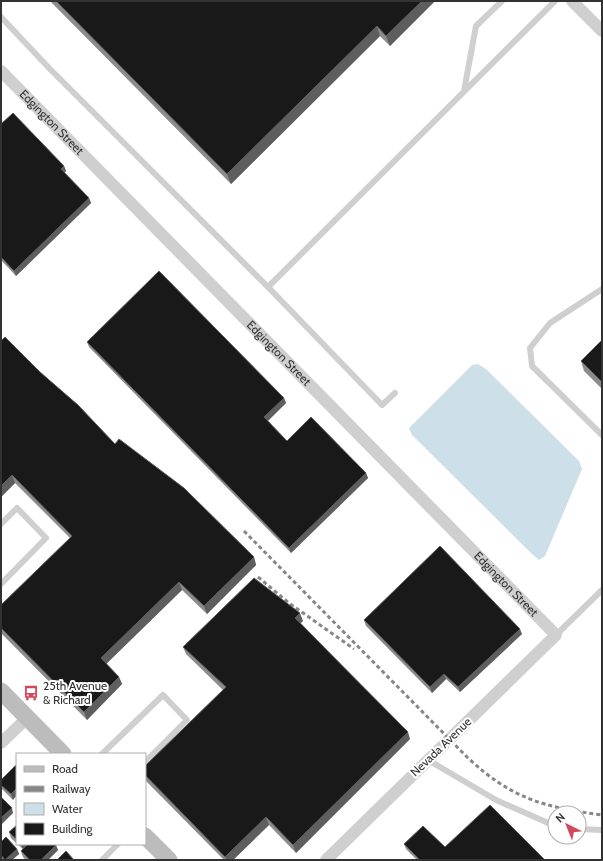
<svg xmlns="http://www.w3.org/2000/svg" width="603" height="861" viewBox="0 0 603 861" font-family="Cabin,sans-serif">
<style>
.water{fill:#cddfe8}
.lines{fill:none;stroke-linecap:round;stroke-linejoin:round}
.service{stroke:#cfcfcf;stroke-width:6}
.minor{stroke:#cfcfcf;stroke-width:12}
.secondary{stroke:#bcbcbc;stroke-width:17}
.rail{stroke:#878787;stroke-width:3;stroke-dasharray:4 3;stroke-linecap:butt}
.wall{fill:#8c8c8c}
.shaded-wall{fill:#5e5e5e}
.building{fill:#191919;stroke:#5e5e5e}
.labels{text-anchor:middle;stroke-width:4;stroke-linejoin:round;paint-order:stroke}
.street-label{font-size:12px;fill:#323232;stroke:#fff}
.poi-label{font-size:12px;fill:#323232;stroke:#fff;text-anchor:start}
</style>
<rect width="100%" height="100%" fill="#fff"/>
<polygon class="water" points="478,364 486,369 579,461 582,469 545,556 539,560 532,554 412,435 409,428 472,365"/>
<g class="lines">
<g class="service">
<polyline points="1,17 49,68 268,287 555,1"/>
<polyline points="464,91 476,26 502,1"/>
<polyline points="268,287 382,405 395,393"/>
<polyline points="602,289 550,323 530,348 532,366 602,435"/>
<polyline points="1,524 17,508 46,538 1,584"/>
<polyline points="556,635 602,590"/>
<polyline points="102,754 163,695 187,720 145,762"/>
<polyline points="428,760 496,800 555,826"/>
<polyline points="579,829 602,830"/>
<polyline points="102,860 118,844"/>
</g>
<g class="minor">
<polyline points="572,1 602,31"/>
<path id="s1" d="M1,71l555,564 -230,225"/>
<polyline points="1,743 27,718"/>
</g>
<g class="secondary">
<polyline points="1,691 63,754"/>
<polyline points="145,836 169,860"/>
</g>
<g class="rail">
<path d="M244,531l224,227c44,41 76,49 134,57"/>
<polyline points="258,577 289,603 354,649"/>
</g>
</g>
<g class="wall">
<polygon points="50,1 435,1 390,46 380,36 231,184"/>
<polygon points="1,124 64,166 66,171 64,173 89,198 91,203 16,276 1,260"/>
<polygon points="602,340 602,389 584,371 581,361"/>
<polygon points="87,342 284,398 286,403 267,421 287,441 366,473 368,478 291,553 89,347"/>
<polygon points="40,372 115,444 254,557 256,565 207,614 182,590 106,664 119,677 122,684 87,720 1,633 1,605 70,538 15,483 1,497"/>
<polygon points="364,620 522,634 460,692 446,679 432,693 366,626"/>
<polygon points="303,621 301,623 410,739 296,853 269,825 233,860 224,860 145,780 145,766 223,690 186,654 183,647"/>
<polygon points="17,766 13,800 1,788 1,780"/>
<polygon points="17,825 17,844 11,838 9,832"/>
<polygon points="1,842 17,849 19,854 12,860 2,860 1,859"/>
<polygon points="17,844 55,844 58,850 48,860 26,860 23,857 21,851 23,849"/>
<polygon points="404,844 445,847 545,860 417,860 406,849"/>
</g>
<g class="shaded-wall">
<polygon points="422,1 435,1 390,46 386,36"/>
<polygon points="377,26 380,36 231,184 227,174"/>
<polygon points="64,166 66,171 63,174 61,169"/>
<polygon points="89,198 91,203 16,276 14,271"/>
<polygon points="284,398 286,403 266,423 264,417"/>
<polygon points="366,473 368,478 291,553 289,548"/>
<polygon points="12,475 15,483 1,497 1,486"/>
<polygon points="254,557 256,565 207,614 204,606"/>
<polygon points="179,582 182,590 104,666 101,658"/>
<polygon points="300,613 303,621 298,625 295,618"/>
<polygon points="520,629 522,634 460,692 458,687"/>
<polygon points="444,674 446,679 432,693 430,687"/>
<polygon points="119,677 122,684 87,720 84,712"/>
<polygon points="408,732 410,739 296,853 293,845"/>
<polygon points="17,788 17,795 13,800 11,794"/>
<polygon points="12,808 13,813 1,825 1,818"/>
<polygon points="266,817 269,825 233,860 227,860 225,857"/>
<polygon points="21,844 29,844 23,850"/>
<polygon points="56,845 58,850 48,860 41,860"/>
<polygon points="17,849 19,854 12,860 5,860"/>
</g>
<g class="building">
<polygon points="56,1 422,1 386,36 377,26 227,174"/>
<polygon points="13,113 64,166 61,169 89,198 14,271 1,257 1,124"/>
<polygon points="159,271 284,398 264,417 287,441 311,417 366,473 289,548 87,342"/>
<polygon points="5,337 40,372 78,405 115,444 119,439 184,488 254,557 204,606 179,582 101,658 119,677 84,712 1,628 1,605 72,536 12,475 1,486 1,341"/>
<polygon points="602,340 602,382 581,361"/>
<polygon points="440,546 520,629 458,687 444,674 430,687 364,620"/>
<polygon points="254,578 300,613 295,618 408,732 293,845 266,817 225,857 145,775 145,766 226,687 183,647"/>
<polygon points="16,765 17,766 17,788 11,794 1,785 1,780"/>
<polygon points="1,797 12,808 1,818"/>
<polygon points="490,805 545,860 420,860 404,844 423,826 445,847"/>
<polygon points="17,825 17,840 9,832"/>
<polygon points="6,837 17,849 5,860 1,855 1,842"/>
<polygon points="28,844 55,844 56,845 41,860 30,860 21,851"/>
<polygon points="66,851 74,860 57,860"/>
</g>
<defs>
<g id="bus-bare" transform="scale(1.2)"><path d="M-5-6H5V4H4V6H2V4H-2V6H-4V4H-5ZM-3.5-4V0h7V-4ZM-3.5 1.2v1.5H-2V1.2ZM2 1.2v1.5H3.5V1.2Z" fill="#d4485b" stroke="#fff" stroke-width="2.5" paint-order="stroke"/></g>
</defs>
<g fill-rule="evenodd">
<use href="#bus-bare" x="31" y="693"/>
</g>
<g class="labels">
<g class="street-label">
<text dy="4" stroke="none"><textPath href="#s1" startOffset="72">Edgington Street</textPath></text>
<text dy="4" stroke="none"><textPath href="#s1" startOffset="396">Edgington Street</textPath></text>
<text dy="4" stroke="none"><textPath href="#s1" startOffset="720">Edgington Street</textPath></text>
<text transform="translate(441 747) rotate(-44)" y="4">Nevada Avenue</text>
</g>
<g class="poi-label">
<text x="43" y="690">25th Avenue<tspan x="43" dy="14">&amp; Richard</tspan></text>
</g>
</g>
<rect width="603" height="861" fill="none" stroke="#323232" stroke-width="4"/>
<rect x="16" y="753" width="130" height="92" fill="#ffffff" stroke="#adadad"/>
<rect x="24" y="766" width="20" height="6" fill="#bcbcbc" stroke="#adadad"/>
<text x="52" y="773" font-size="12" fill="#323232">Road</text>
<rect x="24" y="786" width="20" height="6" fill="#878787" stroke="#adadad"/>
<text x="52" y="793" font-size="12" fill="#323232">Railway</text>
<rect x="24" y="803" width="20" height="12" fill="#cddfe8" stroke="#adadad"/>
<text x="52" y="813" font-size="12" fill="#323232">Water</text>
<rect x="24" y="823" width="20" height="12" fill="#191919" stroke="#adadad"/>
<text x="52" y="833" font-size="12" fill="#323232">Building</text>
<g transform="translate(567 825) rotate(317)"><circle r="19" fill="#ffffff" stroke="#adadad"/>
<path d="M0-3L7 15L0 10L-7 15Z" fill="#d4485b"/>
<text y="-6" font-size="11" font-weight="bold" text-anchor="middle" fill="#323232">N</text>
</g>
</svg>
